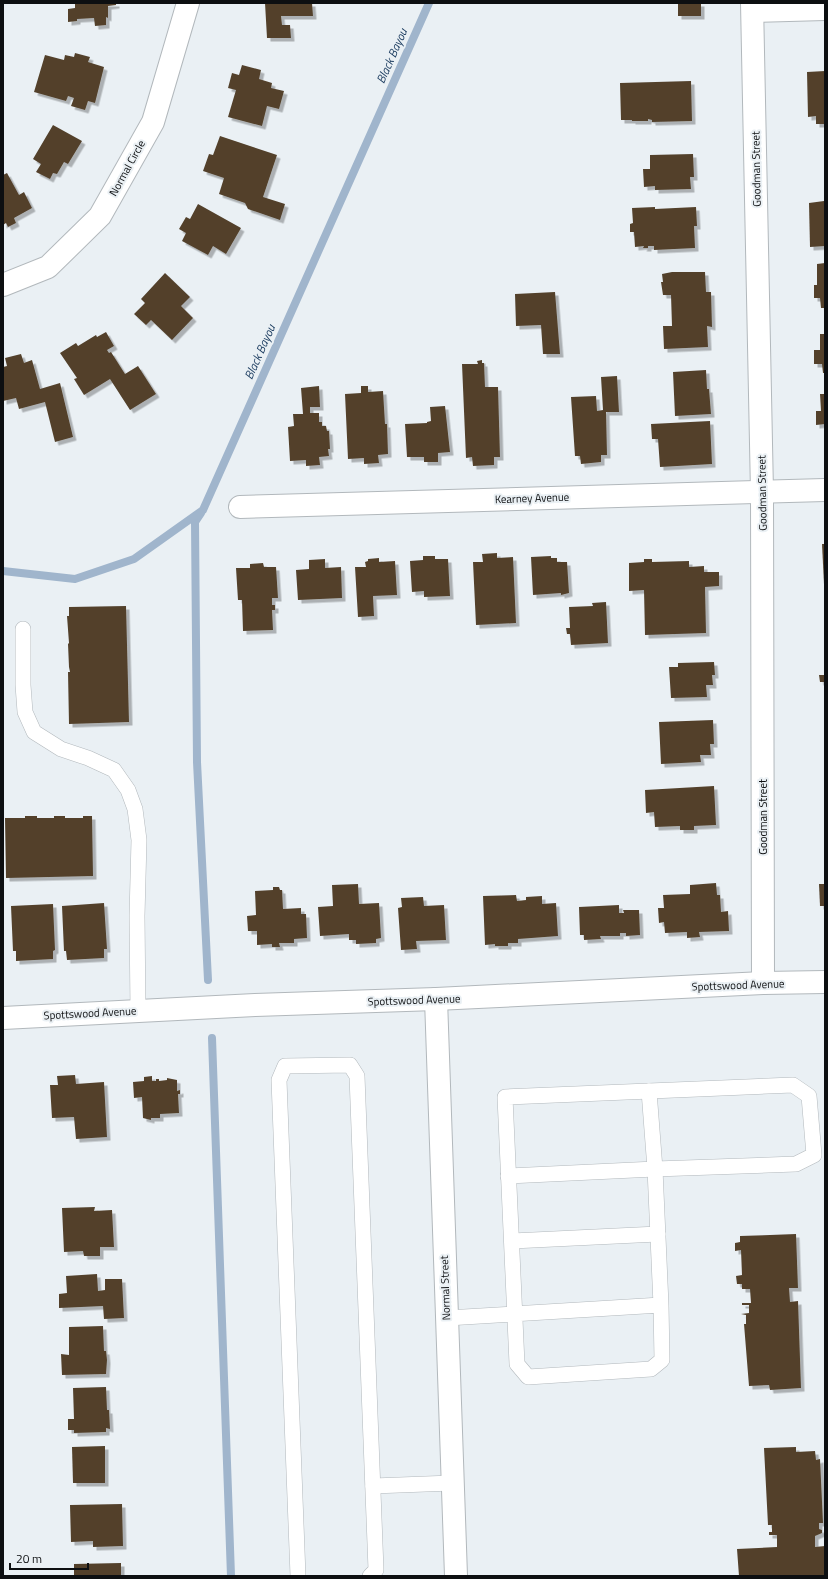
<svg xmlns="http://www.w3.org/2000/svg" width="828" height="1579" viewBox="0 0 828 1579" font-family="'Titillium Web',sans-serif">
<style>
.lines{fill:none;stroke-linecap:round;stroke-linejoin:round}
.stream{stroke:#a0b5cc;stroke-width:8}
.building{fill:#52412c;filter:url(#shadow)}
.service-casing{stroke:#b2b8bc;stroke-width:16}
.minor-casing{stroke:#b2b8bc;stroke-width:24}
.service{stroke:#fff;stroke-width:15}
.minor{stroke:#fff;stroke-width:22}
.labels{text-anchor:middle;stroke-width:4;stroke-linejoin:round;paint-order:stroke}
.street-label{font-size:11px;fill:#0d0f11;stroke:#eaf0f4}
.water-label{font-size:12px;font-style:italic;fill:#1f3f62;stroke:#eaf0f4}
</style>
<defs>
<filter id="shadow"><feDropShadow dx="3.5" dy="3.5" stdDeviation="0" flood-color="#0004"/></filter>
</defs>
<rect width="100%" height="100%" fill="#eaf0f4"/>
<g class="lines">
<g class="stream">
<polyline points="201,513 195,522 197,762 208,980"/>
<polyline points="3,571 75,579 134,559 203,510 429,3"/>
<polyline points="212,1038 231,1576"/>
</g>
</g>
<g class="building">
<polygon points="75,3 116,3 116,5 108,6 108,18 106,17 106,25 95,26 94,18 77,19 77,21 68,22 68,9 75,8"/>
<polygon points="265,3 312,3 313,16 281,16 282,25 290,25 291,38 267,38"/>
<rect x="678" y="3" width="23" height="13"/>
<polygon points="75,53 90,57 88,62 104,67 95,103 88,101 85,110 71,106 74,98 68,96 66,101 34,92 45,55 64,60 65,55 74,57"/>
<polygon points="242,65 261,70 259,79 272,83 271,88 284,91 279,109 267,106 262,126 228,117 236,90 228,88 232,73 239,75"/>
<polygon points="825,71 825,124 816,124 816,116 808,117 807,72"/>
<polygon points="691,81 692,121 652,122 652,120 648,119 648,121 632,121 632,120 621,120 620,83"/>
<polygon points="53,125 82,141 68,164 64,162 57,174 53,173 50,179 36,172 41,164 33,159"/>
<polygon points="220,136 277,155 263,197 285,204 280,220 248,209 245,203 219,194 224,178 203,171 209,154 213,155"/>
<polygon points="693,154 694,177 690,177 691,189 655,190 655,186 644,187 643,169 650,169 650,155"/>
<polygon points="7,173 19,195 24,192 32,208 14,218 16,223 8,227 6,223 3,225 3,175"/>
<polygon points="824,201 825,201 825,246 810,247 809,203"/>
<polygon points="198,204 241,228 226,254 213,246 208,255 182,241 186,233 179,229 186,217 190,219"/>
<polygon points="655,207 655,209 696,207 697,226 694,226 695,248 654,250 654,246 648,246 648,248 643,248 644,246 635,247 634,232 630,232 630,224 633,223 632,208"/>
<polygon points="825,263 825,308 821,308 820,298 814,298 814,285 817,285 817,264"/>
<polygon points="672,272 705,272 706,292 711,292 712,327 707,326 708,347 664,349 663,326 672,326 671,295 663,295 661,282 663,282 662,274"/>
<polygon points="165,273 190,297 181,306 193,318 172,340 151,320 146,325 134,314 145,303 141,299"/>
<polygon points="555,292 560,354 543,354 541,325 516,326 515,294"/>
<polygon points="106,332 114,346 107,350 109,353 111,352 125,374 138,366 156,394 130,410 110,379 84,395 74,379 77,378 60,353 76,343 78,346 96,335 97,337"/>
<polygon points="820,334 825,334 825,373 823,373 822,364 814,364 814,350 820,350"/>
<polygon points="21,354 24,363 32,360 40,389 60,383 73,437 55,442 45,402 19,409 16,398 3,401 3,367 7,366 5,358"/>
<polygon points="482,360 482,363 484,363 485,387 498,387 500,457 494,457 494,465 473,466 472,457 466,458 462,364 478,364 477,361"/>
<polygon points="706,370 707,389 709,389 711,414 675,416 673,372"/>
<polygon points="617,376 619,412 606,412 607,455 601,455 601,462 581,464 580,456 575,456 571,397 596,396 597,411 603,410 601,377"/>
<polygon points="319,386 320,407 310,407 310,413 319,413 319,422 322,422 322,426 326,426 327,431 329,431 330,449 328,449 329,456 319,457 320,465 306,466 306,460 290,461 288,427 294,426 293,414 303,414 301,388"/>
<polygon points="361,386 368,386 368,392 383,391 385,424 387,424 388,454 378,455 379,463 364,464 364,458 348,459 345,394 361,393"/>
<polygon points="820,394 825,394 825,424 816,425 816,411 821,411"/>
<polygon points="445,406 450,452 438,453 438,462 424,462 424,457 407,457 405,424 427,423 427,422 431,421 430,407"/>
<polygon points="710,421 712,464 660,467 658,439 652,439 651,424"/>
<polygon points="822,544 825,544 825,584 824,584"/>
<polygon points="497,553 497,558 513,557 516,623 476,625 473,562 483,562 482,554"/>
<polygon points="423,556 435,556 435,559 448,559 450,596 424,597 424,591 412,592 410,561 423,560"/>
<polygon points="551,556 551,558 557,558 557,562 567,562 569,593 561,595 561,593 533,595 531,557"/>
<polygon points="379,558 379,562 395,561 397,595 373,596 374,616 358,617 355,567 366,567 365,562 368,561 368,559"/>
<polygon points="325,559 325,568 341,567 342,598 298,600 296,570 309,569 309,560"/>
<polygon points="644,559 652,559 652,562 689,561 689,567 704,566 704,572 719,572 719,586 705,587 706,633 645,635 644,590 629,591 629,563 644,562"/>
<polygon points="263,563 264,567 276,567 278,598 272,598 272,605 275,605 275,610 272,610 273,630 243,631 242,600 238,600 236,568 250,568 250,564"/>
<polygon points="606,602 608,643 571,645 570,634 567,634 566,628 570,628 569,607 593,606 592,603"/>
<polygon points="126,606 129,722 69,724 68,672 70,672 69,667 68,644 69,643 67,616 69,616 69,607"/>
<polygon points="714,662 715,675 712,675 713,685 706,685 707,697 671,698 669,667 678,667 678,663"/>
<polygon points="819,675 825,675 825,682 820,682"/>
<polygon points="713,720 714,744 710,744 711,755 700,755 701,762 661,764 659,722"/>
<polygon points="714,786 716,825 694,826 694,830 680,830 680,826 655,827 654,812 646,813 645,790"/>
<polygon points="25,816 37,816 37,818 54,818 54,816 65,816 65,818 83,818 83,816 92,816 93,876 6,878 5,818 25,818"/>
<polygon points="716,883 717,895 720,895 721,912 728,911 729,931 699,932 700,937 687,938 687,932 665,933 664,922 659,923 658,908 664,908 663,895 690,894 690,885"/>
<polygon points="358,884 359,904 379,903 381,938 376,939 376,943 356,944 356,940 349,940 349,934 320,936 318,907 333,906 332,885"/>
<polygon points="819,884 825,884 825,906 820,906"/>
<polygon points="273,887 279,887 280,890 282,890 283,909 301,908 301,914 306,914 307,938 294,939 294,943 279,943 280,947 272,947 272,944 257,945 257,931 248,931 247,916 256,915 255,891 273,890"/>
<polygon points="516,895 517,901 526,900 526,897 542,896 542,904 556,903 558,936 518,939 518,943 508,943 508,946 495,946 495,944 485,945 483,896"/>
<polygon points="423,897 424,906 444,905 446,940 416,941 417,949 401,950 398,908 402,907 401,898"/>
<polygon points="104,903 107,949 104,949 104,958 67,960 66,951 64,951 62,906"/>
<polygon points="53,904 55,950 53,951 53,959 16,961 16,951 13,951 11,906"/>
<polygon points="619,905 619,913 624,913 623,910 639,910 640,935 626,936 626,933 620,933 620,936 600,936 601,939 584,940 584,935 580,935 579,907"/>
<polygon points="75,1075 76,1084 104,1082 107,1137 76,1139 74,1117 52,1118 50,1085 58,1085 57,1076"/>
<polygon points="152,1076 152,1081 156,1081 156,1079 159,1079 159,1081 167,1080 167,1078 177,1080 177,1091 180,1090 180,1094 178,1094 179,1113 160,1114 160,1118 151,1118 151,1120 143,1118 142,1097 134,1098 133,1082 144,1081 144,1077"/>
<polygon points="95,1207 94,1211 112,1210 114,1247 100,1247 100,1256 84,1256 83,1251 64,1252 62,1208"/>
<polygon points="796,1234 798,1288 789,1288 790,1302 798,1301 801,1388 770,1390 769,1385 749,1386 744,1324 746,1324 746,1315 741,1314 749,1313 749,1305 742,1305 742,1303 751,1303 750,1289 742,1289 742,1284 737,1284 736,1276 742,1275 741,1250 735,1251 735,1243 740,1242 740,1236"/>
<polygon points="97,1274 98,1291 105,1290 105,1279 122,1279 124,1318 104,1319 103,1306 59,1308 59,1294 67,1293 66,1276"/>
<polygon points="103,1326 104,1351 106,1351 107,1360 106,1374 62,1375 61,1354 69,1355 69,1327"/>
<polygon points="106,1387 107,1410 109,1410 110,1429 106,1428 106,1432 74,1433 74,1430 68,1430 68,1419 74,1419 73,1388"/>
<polygon points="105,1446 105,1483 73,1483 72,1447"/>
<polygon points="796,1447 796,1452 815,1451 816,1460 820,1459 823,1523 819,1523 819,1529 822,1530 822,1533 815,1536 815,1547 825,1546 825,1576 739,1576 737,1549 777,1547 777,1535 769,1535 769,1532 772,1532 772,1525 768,1525 764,1448"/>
<polygon points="122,1504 123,1546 93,1547 93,1541 71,1542 70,1505"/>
<polygon points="121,1563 121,1576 74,1576 74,1564"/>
</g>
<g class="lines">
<g class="service-casing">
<g id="service">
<polyline points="23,629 23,685 25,712 34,732 61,749 88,758 114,770 128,790 135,809 139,840 137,916 138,1011"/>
<polyline points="508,1176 655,1169 649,1091"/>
<polyline points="512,1241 658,1234"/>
<polyline points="447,1318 661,1305 655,1169 796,1164 814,1155 809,1096 793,1085 505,1097 517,1364 528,1377 651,1369 662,1360 661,1305"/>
<polyline points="373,1486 452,1483"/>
<polyline points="298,1576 279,1080 285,1066 350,1065 357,1076 376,1570 370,1576"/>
</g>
</g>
<g class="minor-casing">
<g id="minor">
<polyline points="752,3 762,492 763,983"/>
<polyline points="753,11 825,9"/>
<polyline points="3,285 48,267 100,216 153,122 188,3"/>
<polyline points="240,507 825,490"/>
<polyline points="436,999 456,1576"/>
<polyline points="3,1018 255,1005 436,999 763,983 825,982"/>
</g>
</g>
<use href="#service" class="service"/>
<use href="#minor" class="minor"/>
</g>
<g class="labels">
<g class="street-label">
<text transform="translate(127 168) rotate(-61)" y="4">Normal Circle</text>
<text transform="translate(756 169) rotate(-91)" y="4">Goodman Street</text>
<text transform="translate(762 493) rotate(-91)" y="4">Goodman Street</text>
<text transform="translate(532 498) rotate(-2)" y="4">Kearney Avenue</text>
<text transform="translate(763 817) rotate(-90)" y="4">Goodman Street</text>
<text transform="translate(738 985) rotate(-2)" y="4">Spottswood Avenue</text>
<text transform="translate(414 1000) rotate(-2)" y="4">Spottswood Avenue</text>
<text transform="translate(90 1013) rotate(-3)" y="4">Spottswood Avenue</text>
<text transform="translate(445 1288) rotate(-92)" y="4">Normal Street</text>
</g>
<g class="water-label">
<text transform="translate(392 56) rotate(-66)" y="4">Black Bayou</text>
<text transform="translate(260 352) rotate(-66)" y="4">Black Bayou</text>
</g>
</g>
<rect width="828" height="1579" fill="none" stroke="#0d0f11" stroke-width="8"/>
<path d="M10 1563v6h78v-6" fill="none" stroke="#0d0f11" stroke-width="2"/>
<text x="16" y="1563" font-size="12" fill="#0d0f11" stroke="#eaf0f4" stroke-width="3" paint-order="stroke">20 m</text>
</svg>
